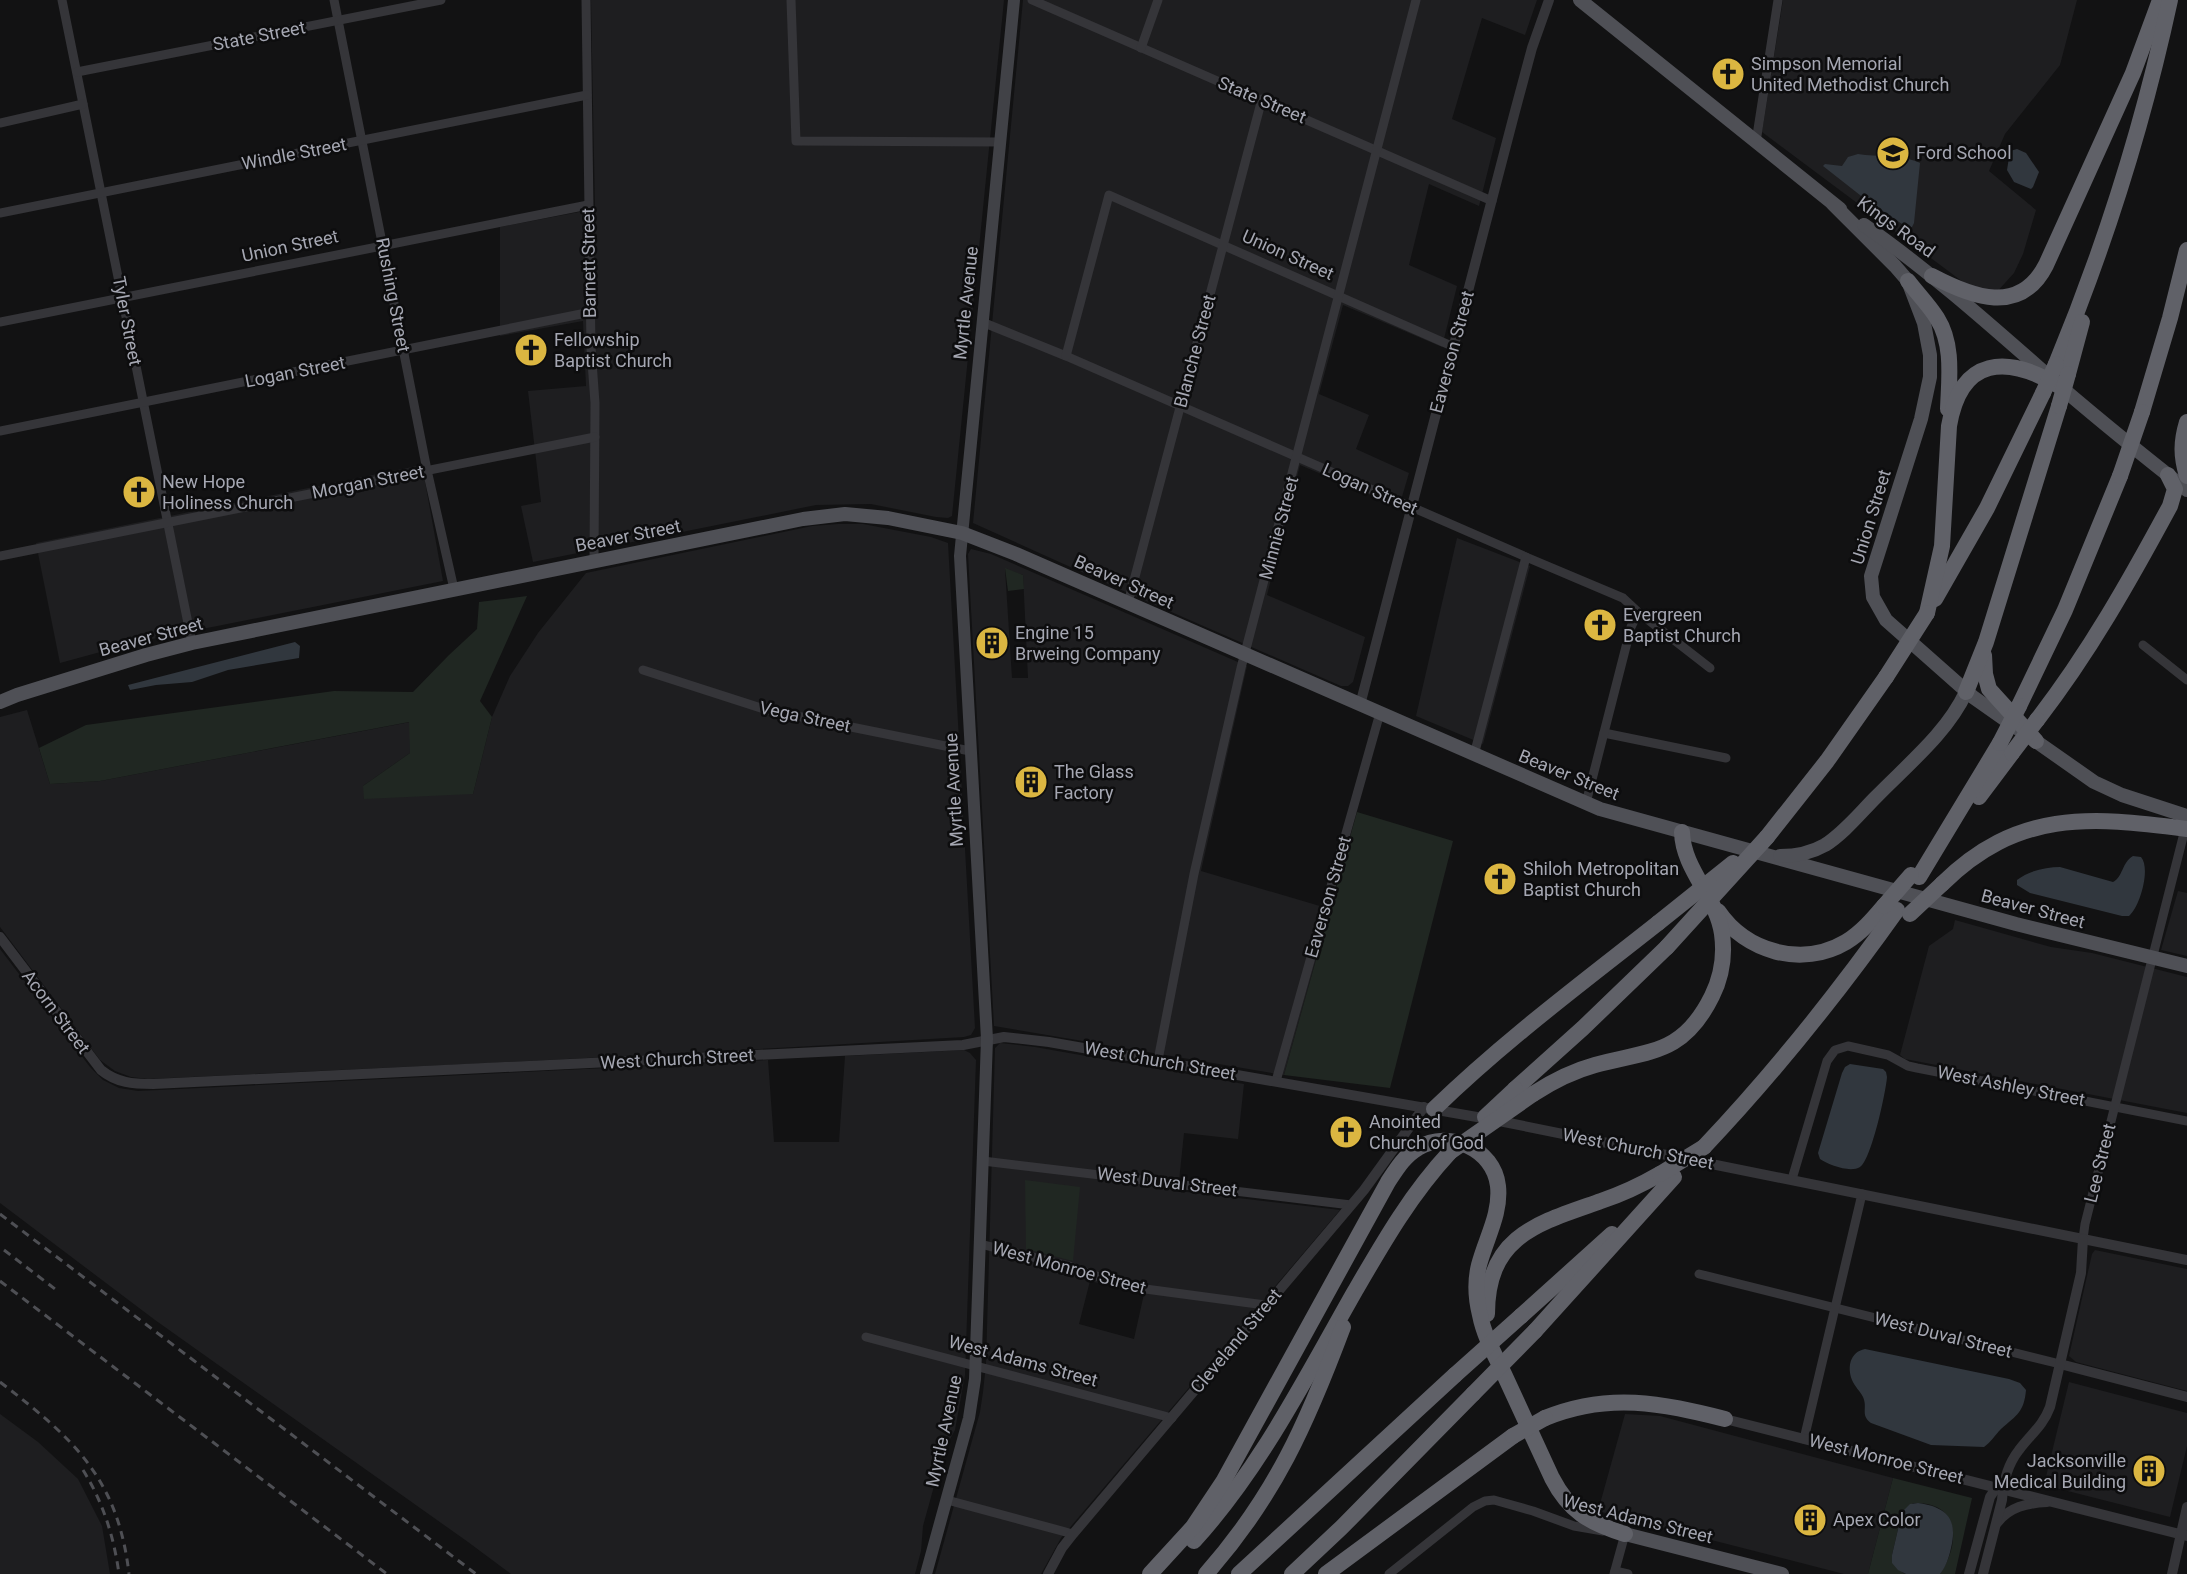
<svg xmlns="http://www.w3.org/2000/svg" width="2187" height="1574" viewBox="0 0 2187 1574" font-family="Roboto,sans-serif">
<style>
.built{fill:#1e1e20;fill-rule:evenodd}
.green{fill:#202722}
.water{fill:#31373e}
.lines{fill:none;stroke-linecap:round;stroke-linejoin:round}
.minor{stroke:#353539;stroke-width:9}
.tertiary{stroke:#353539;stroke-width:10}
.secondary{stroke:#414247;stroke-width:12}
.primary{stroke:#4f5056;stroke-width:14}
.motorway{stroke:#606168;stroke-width:16}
.rail{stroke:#4e4f54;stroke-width:3;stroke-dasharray:8 6;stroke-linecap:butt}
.motorway-bridge{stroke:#606168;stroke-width:16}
.labels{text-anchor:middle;stroke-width:5;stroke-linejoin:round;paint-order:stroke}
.street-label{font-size:18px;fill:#a5a7b2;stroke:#0d0d0e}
.poi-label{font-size:18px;fill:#a5a7b2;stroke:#0d0d0e;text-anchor:start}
</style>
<rect width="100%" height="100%" fill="#121213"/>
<g class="built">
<polygon points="591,0 1004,0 952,516 948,518 936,517 871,504 816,505 533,562 521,506 541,502 528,391 586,386 583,321 500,336 500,227 595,209"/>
<polygon points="1023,0 1537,0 1525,35 1482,18 1452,119 1496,138 1479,206 1429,184 1409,265 1457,286 1442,347 1343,305 1319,394 1369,415 1356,449 1409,473 1399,507 1300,465 1267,595 1365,637 1353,682 1348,686 1341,686 1137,597 973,523"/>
<polygon points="1783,0 2077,0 2060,65 2005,134 1989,171 2036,210 2023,254 2014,273 1995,294 1971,288 1762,132"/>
<polygon points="422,465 443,581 137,642 60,663 36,543"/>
<polygon points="838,524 863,524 931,537 948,543 975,1028 971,1035 964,1037 795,1047 510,1062 148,1079 131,1077 115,1071 100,1060 0,927 0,717 27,710 50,784 100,781 410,722 410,753 363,786 473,794 492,717 510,676 538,633 586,573 812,526"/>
<polygon points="1457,538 1530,566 1483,744 1416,716"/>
<path d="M971,549l20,5 256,112 -46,205 129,38 -46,166 -290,-49 -26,-472zM1005,569l18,6 5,103h-16z"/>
<polygon points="2178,891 2187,893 2187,956 2161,950"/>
<polygon points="1955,920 2051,947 2092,953 2187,977 2187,1113 1905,1059 1900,1055 1929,946 1953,929"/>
<polygon points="0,949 90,1067 103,1080 119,1088 138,1091 768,1060 774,1142 839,1142 845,1056 964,1050 970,1053 976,1060 965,1375 955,1430 944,1450 923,1526 921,1551 915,1574 511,1574 468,1542 155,1320 0,1203"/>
<path d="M1000,1043l35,4 209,37 -6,55 -54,-6 -6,58 162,19 -279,328 -20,36h-106l45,-162 3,-20 3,-28 9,-316zM1090,1281l54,13 -10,45 -55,-15z"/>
<polygon points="2095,1250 2187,1269 2187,1391 2076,1362 2069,1356 2092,1254"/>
<polygon points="2069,1382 2187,1413 2187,1446 2170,1517 2044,1485"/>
<polygon points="0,1414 38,1442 78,1479 102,1526 110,1574 0,1574"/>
<polygon points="1625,1414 1660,1416 1893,1478 1868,1574 1844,1574 1598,1511"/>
</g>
<g class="green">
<polygon points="1005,568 1023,575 1024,589 1008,591"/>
<polygon points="527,596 480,701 492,717 473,794 364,799 363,786 410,753 409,722 100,781 50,784 39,748 86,725 334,691 413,692 449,655 477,629 479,602"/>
<polygon points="1357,812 1453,841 1390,1088 1284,1075"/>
<polygon points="1025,1180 1080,1187 1073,1261 1026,1249"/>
<path d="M1893,1478l79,20 -17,76h-15c21,-31 20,-73 -27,-71l-12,13 -9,39 11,18 3,1h-38z"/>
</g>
<g class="water">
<polygon points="2017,149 2026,153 2039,172 2033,187 2031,189 2014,182 2007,170 2010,151"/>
<path d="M1858,154c18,3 47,1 62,9l-6,60 -2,4 -4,1 -43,-29 -42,-33 2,-2 17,2 6,-9z"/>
<polygon points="295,642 300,646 299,658 228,670 192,682 156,685 130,690 128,685"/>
<path d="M2133,856l8,1c10,11 -1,50 -12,59h-7l-92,-23 -13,-8v-5c11,-9 29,-13 43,-13l53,15c10,-5 9,-20 20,-26z"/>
<path d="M1850,1064l33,5 3,3 1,5c-1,15 -16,84 -27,90 -10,6 -31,-2 -40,-8l-2,-6 24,-80 3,-6z"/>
<path d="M1865,1349l144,30 11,4 6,7c-2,22 -9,25 -25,39 -6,6 -10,13 -17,18l-53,-2 -60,-22c-11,-8 -3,-15 -8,-26 -3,-6 -8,-10 -11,-17 -5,-13 -2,-28 13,-31z"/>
<path d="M1918,1503c29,4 40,16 33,45 -2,9 -5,19 -11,26h-34l-8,-4 -6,-7v-8l7,-30 5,-15 6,-6z"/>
</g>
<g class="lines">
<g class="minor">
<polyline points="62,0 192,643"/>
<polyline points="334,0 427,470 454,589"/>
<polyline points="586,0 591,348 595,403 594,561"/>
<polyline points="791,0 796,141 1001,142"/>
<polyline points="1032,0 1492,201"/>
<polyline points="1141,48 1158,0"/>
<polyline points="77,72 441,0"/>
<polyline points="0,123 83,104"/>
<polyline points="1756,142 1778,0"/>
<polyline points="0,213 587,95"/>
<polyline points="0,322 588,205"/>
<polyline points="982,322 1066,356 1526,557 1623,598 1638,612 1710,668"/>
<polyline points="1066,356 1109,195 1454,347"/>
<polyline points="0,431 591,312"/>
<polyline points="0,556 595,437"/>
<polyline points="1128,603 1262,99"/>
<polyline points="2143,645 2187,680"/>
<polyline points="643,670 767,710 970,751"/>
<polyline points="1604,733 1726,758"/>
<polyline points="1474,755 1526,557"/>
<polyline points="1586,803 1631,627 1638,612"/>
<polyline points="1158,1060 1194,874 1241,668 1416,0"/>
<polyline points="1276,1081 1380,713"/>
<polyline points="983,1161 1351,1205"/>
<polyline points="1792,1179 1827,1061 1835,1050 1848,1046 1888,1055 1908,1066 1917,1068 2187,1121"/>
<polyline points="2083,1239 2085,1224 2185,829"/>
<polyline points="980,1244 1069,1266 1099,1277 1138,1288 1265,1305"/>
<polyline points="1699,1274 2060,1364"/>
<polyline points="866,1337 1172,1418"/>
<polyline points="1804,1439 1862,1194"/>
<polyline points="947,1500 1073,1534"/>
<polyline points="1615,1571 1628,1574"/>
<polyline points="1389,1574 1473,1507 1485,1501 1494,1500 1533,1511 1574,1526 1603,1531"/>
<polyline points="1614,1574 1625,1534 1622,1533"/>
</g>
<g class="tertiary">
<polyline points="1360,705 1514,115 1532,48 1549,0"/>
<path d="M0,937l101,133c16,13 32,14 52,14l810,-39 41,-8 45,5 445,78 693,140"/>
<polyline points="2060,1364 2187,1397"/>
<polyline points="1725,1419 2187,1536"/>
<path d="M1997,1523c12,-16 30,-20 50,-21"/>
<polyline points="1048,1574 1062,1548 1073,1534 1364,1190 1424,1107"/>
<polyline points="1969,1574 1990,1497 1994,1491 2001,1488"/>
<path d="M1983,1574l19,-74c1,-17 6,-36 17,-50 11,-15 24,-24 31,-43l31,-134 2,-34"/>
<polyline points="2172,1574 2187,1507"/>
</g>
<polyline class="secondary" points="926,1574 969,1418 975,1379 987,1039 960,556 1014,0"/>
<g class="primary">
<polyline points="1580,0 1840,209"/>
<polyline points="1833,204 1895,266 1908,281 1924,323 1930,355 1930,377 1921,419 1871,576 1873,597 1886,620 1973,697 2094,782 2122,795 2187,816"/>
<path d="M1864,225c70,49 134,107 198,163 41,35 83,69 125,102"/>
<polyline points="0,702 17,695 146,655 192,643 803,519 845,514 888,518 962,533 1016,554 1600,809 2016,924 2187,966"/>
<path d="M1780,856c16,0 31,-3 45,-11 19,-12 35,-32 51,-48 31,-32 71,-64 90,-105"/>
<polyline points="1625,1534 1782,1574"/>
</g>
<g class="motorway">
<path d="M1932,276c40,21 88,40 114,-11l87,-192 27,-73"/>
<path d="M1908,281c9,12 21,24 29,37 17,27 12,61 11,91"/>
<path d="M2056,364c49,-118 87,-239 114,-364"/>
<polyline points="2068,374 2082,322"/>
<polyline points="2142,412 2170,318 2187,250"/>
<path d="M2187,422c-6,20 -6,34 0,54"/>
<polyline points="1935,599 1987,508 2043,393"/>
<path d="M1927,613l15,-67 7,-120c12,-70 58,-71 110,-40"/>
<polyline points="1984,655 1985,674 1989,689 2036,741"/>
<polyline points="1966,692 1986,642 2059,406"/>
<polyline points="2019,706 2065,610 2120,476"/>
<path d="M2037,720c52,-67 93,-140 133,-214l5,-17 -7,-14"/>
<polyline points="1979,797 2012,753"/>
<polyline points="1767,837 1827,761 1886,677"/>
<polyline points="1919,877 2000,743"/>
<path d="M1942,884c75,-74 147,-68 245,-55"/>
<path d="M1718,911c28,41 84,57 128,31 15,-9 27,-23 38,-36"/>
<polyline points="1515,1089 1583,1028 1667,947"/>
<path d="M1533,1094c20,-13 40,-23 62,-29 55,-15 88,-10 117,-69 10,-20 13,-40 10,-62 -5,-37 -39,-64 -40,-102"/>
<path d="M1434,1109c70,-68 148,-126 224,-186"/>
<path d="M1704,1147c70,-74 134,-154 193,-237"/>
<path d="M1487,1314c0,-79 52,-91 114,-113 21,-7 40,-16 59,-27"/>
<polyline points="1521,1316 1612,1234"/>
<polyline points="1535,1331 1674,1177"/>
<path d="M1545,1418c64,-26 116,-15 180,1"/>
<path d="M1194,1541c67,-74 112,-164 161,-250 29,-50 56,-97 95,-139"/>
<path d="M1150,1574l43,-47 30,-45 165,-300c8,-12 16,-26 30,-34 31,-19 76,1 80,38 3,28 -12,52 -19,79 -4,16 -3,34 1,50 4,21 15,40 24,59 16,34 32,69 48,104 17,33 37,45 73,56"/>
<path d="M1206,1574c69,-78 101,-151 137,-247"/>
<polyline points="1239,1574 1455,1375"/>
<polyline points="1292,1574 1341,1528 1473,1394"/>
<polyline points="1326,1574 1513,1436"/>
</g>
<g class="rail">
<polyline points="0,1214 476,1574"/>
<polyline points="4,1250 59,1292"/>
<polyline points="0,1281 387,1574"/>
<path d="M0,1382c73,56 118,96 129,192"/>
<path d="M83,1470c20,32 31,67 36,104"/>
</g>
<g class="motorway-bridge">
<polyline points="2043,393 2056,364"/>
<polyline points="2059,406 2068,374"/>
<polyline points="2120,476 2142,412"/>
<polyline points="1886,677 1927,613"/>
<polyline points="2000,743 2019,706"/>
<polyline points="2012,753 2037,720"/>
<polyline points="1884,906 1911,875"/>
<polyline points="1910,914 1942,884"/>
<polyline points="1658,923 1733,863"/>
<polyline points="1667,947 1767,837"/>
<polyline points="1485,1117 1515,1089"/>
<polyline points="1450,1152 1533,1094"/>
<polyline points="1660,1174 1704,1147"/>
<polyline points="1455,1375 1521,1316"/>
<polyline points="1473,1394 1535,1331"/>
<polyline points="1513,1436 1545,1418"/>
</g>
</g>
<defs>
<g id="church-disc" transform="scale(1.725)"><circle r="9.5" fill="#dbb641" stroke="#0d0d0e"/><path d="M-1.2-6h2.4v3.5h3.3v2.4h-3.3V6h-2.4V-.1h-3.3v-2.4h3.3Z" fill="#111"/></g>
<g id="school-disc" transform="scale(1.725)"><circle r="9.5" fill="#dbb641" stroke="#0d0d0e"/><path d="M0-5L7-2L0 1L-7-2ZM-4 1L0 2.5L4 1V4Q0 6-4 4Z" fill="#111"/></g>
<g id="building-disc" transform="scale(1.725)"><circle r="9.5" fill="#dbb641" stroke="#0d0d0e"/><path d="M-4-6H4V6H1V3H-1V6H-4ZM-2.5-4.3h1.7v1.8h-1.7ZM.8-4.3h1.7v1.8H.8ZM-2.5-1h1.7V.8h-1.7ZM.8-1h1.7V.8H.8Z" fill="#111"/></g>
</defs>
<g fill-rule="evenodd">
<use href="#church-disc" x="1728" y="74"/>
<use href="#school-disc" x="1893" y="153"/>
<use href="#church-disc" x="531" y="350"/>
<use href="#church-disc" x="139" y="492"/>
<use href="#church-disc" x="1600" y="625"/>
<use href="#building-disc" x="992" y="643"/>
<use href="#building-disc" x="1031" y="782"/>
<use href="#church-disc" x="1500" y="879"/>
<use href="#church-disc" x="1346" y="1132"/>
<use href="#building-disc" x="2149" y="1471"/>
<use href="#building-disc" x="1810" y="1520"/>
</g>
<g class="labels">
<g class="street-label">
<text transform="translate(259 36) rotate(-11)" y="6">State Street</text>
<text transform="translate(1262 100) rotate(23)" y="6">State Street</text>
<text transform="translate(294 154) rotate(-11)" y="6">Windle Street</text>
<text transform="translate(1896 227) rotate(36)" y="6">Kings Road</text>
<text transform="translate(290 246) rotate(-12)" y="6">Union Street</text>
<text transform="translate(1288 255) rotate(24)" y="6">Union Street</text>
<text transform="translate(589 263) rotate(-91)" y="6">Barnett Street</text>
<text transform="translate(393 295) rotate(79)" y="6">Rushing Street</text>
<text transform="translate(966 303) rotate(-84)" y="6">Myrtle Avenue</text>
<text transform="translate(127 321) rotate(79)" y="6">Tyler Street</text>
<text transform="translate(1195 351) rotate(-75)" y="6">Blanche Street</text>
<text transform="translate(1452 352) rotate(-75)" y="6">Eaverson Street</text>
<text transform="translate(295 372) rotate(-11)" y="6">Logan Street</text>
<text transform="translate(368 482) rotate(-11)" y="6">Morgan Street</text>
<text transform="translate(1370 489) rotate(24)" y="6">Logan Street</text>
<text transform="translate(1871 517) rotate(-73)" y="6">Union Street</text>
<text transform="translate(1279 528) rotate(-75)" y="6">Minnie Street</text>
<text transform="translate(628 536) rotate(-11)" y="6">Beaver Street</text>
<text transform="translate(1124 582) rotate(24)" y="6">Beaver Street</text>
<text transform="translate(151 637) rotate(-15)" y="6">Beaver Street</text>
<text transform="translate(805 717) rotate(12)" y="6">Vega Street</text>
<text transform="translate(1569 775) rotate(22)" y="6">Beaver Street</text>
<text transform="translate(954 790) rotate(-93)" y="6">Myrtle Avenue</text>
<text transform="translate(1328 897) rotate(-74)" y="6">Eaverson Street</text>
<text transform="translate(2033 909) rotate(15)" y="6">Beaver Street</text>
<text transform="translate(56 1012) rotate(53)" y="6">Acorn Street</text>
<text transform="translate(677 1059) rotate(-3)" y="6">West Church Street</text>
<text transform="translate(1160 1061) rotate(10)" y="6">West Church Street</text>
<text transform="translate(2011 1086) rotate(11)" y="6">West Ashley Street</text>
<text transform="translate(1638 1149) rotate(11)" y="6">West Church Street</text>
<text transform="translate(2100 1163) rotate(-76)" y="6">Lee Street</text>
<text transform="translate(1167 1182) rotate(7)" y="6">West Duval Street</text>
<text transform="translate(1069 1268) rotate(15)" y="6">West Monroe Street</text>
<text transform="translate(1943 1335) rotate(14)" y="6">West Duval Street</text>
<text transform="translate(1236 1341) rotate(-50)" y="6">Cleveland Street</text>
<text transform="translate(1023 1361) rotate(15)" y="6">West Adams Street</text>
<text transform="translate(944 1431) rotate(-78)" y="6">Myrtle Avenue</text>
<text transform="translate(1886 1459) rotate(14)" y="6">West Monroe Street</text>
<text transform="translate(1638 1519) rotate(14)" y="6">West Adams Street</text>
</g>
<g class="poi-label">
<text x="1751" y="70">Simpson Memorial<tspan x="1751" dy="21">United Methodist Church</tspan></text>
<text x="1916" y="159">Ford School</text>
<text x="554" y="346">Fellowship<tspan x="554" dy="21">Baptist Church</tspan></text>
<text x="162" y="488">New Hope<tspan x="162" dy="21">Holiness Church</tspan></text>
<text x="1623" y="621">Evergreen<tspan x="1623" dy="21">Baptist Church</tspan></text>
<text x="1015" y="639">Engine 15<tspan x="1015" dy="21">Brweing Company</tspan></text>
<text x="1054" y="778">The Glass<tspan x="1054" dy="21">Factory</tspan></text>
<text x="1523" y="875">Shiloh Metropolitan<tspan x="1523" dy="21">Baptist Church</tspan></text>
<text x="1369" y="1128">Anointed<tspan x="1369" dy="21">Church of God</tspan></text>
<text x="2126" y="1467" text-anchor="end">Jacksonville<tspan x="2126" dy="21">Medical Building</tspan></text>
<text x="1833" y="1526">Apex Color</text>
</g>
</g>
</svg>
